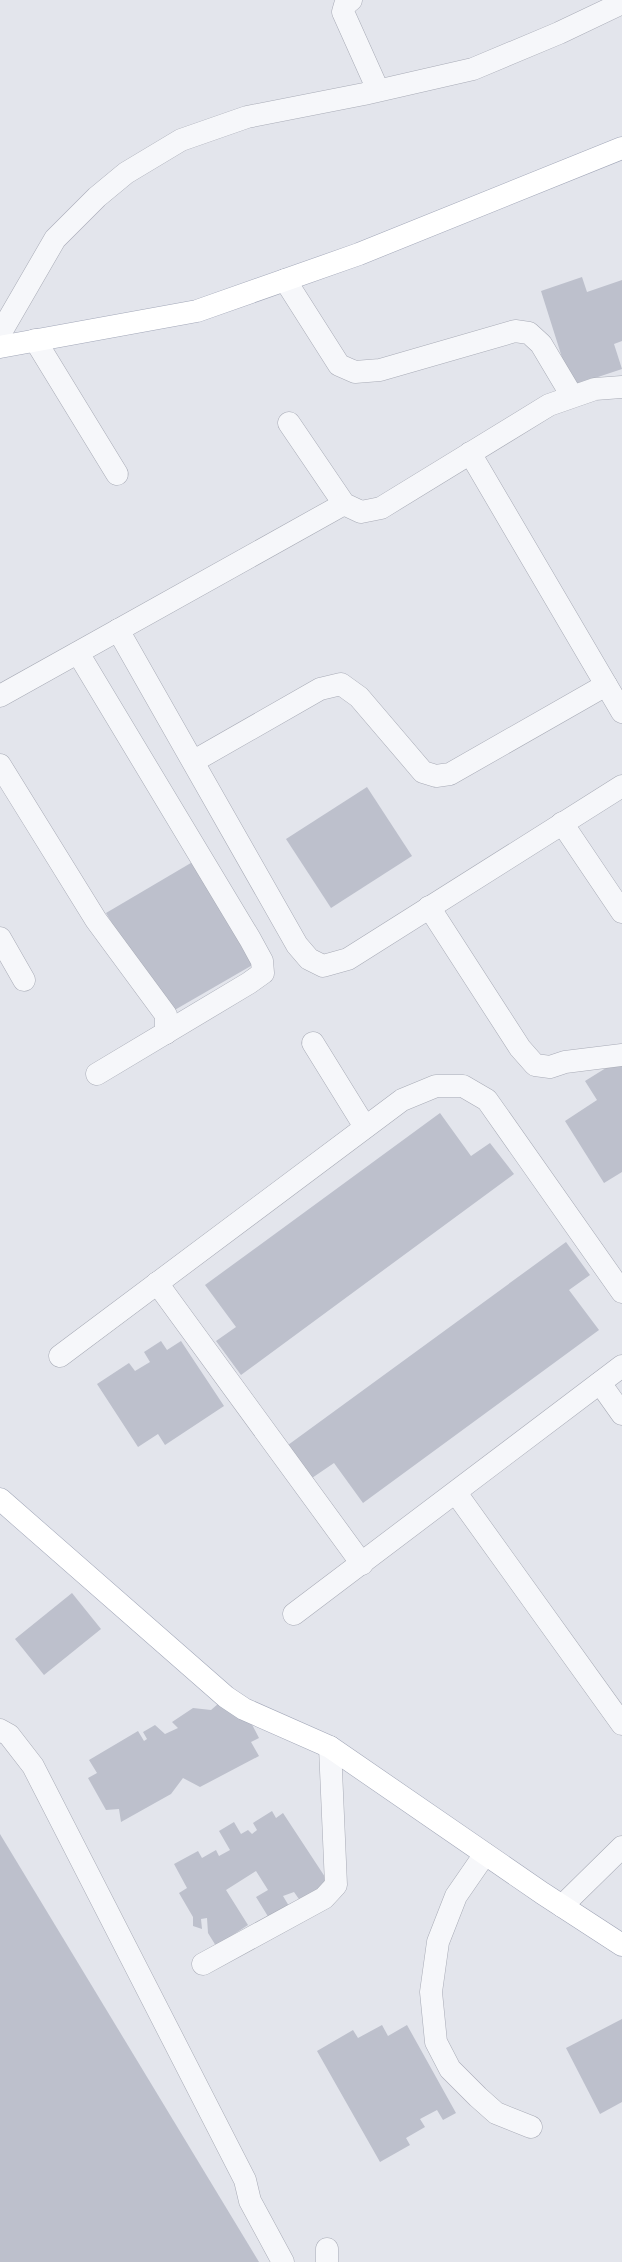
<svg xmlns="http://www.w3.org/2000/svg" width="622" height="2262" viewBox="0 0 622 2262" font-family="'Fira Sans Condensed',sans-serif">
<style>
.building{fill:#bdc0cc}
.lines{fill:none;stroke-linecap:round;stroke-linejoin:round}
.minor-casing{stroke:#a8abb6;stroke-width:23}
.major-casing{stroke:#a2a7b8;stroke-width:23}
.minor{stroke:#f6f7fa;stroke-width:22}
.major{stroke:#fff;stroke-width:22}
</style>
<rect width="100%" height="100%" fill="#e3e5ec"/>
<g class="building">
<polygon points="582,277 587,292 622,280 622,341 614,344 622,369 571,386 541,291"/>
<polygon points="367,787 412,856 331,908 286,839"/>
<polygon points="201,857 261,960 166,1015 106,913"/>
<polygon points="622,1058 622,1172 604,1183 565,1121 597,1100 585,1081"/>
<polygon points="440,1113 471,1156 490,1143 514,1174 241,1375 216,1341 236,1327 205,1285"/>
<polygon points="566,1242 590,1275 569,1290 599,1330 363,1503 334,1463 312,1478 288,1445"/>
<polygon points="161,1341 167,1350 181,1341 224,1406 165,1445 158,1434 138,1447 97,1384 129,1363 135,1371 150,1362 144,1352"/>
<polygon points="72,1593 101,1629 44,1675 15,1639"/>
<polygon points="226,1697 244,1709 259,1738 251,1742 259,1756 200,1787 183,1778 171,1794 121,1822 119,1809 106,1810 88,1778 97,1773 89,1760 138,1731 144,1741 147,1739 143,1732 155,1725 165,1734 178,1728 172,1722 193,1708 211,1710"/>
<polygon points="272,1811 276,1818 283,1813 329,1883 301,1902 294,1892 283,1896 289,1906 269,1918 256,1897 268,1890 256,1871 226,1890 248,1925 216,1946 208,1933 207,1918 201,1919 202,1929 193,1926 193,1917 179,1893 187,1888 174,1864 198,1851 202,1858 216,1850 219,1856 230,1850 219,1831 234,1822 241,1834 248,1830 252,1834 257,1830 253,1823"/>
<polygon points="0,1834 259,2262 0,2262"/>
<polygon points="622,2019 622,2102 600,2114 566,2048"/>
<polygon points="382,2025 388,2036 407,2025 456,2113 443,2120 437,2110 420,2119 425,2127 406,2138 410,2145 380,2162 317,2051 353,2030 358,2038"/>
</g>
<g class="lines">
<g class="minor-casing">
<g id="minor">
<polyline points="351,0 345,5 343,12 378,90"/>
<polyline points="285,280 339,365 355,372 380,370 515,331 529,333 541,344 572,396"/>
<polyline points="0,334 55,239 97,197 126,173 181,140 247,117 364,94 473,69 559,33 622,3"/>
<polyline points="35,340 117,474"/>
<polyline points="289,423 344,504 361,512 381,508 549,405 595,389 622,387"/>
<polyline points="470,453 622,712"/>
<polyline points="118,630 297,945 309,959 323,966 348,959 622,786"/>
<polyline points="78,653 250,939 262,961 263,973 249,983 97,1074"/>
<polyline points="0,696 344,504"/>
<polyline points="194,761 320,689 341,684 359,697 423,772 436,776 450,774 606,685"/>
<polyline points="0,765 96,920 166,1015 166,1033"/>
<polyline points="562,823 622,912"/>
<polyline points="429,907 520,1048 535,1065 550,1067 565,1062 622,1055"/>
<polyline points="0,938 24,980"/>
<polyline points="313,1043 365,1127"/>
<polyline points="157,1283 362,1564"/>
<polyline points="60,1356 402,1100 436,1086 463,1086 487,1100 622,1292"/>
<polyline points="600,1383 622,1414"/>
<polyline points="456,1493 622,1724"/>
<polyline points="294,1614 622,1366"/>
<polyline points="0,1730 9,1735 33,1766 245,2180 250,2201 283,2262"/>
<polyline points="485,1854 456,1896 438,1942 431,1992 436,2042 450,2069 478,2097 496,2113 531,2127"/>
<polyline points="562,1906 622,1847"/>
<polyline points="203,1964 324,1898 336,1885 330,1747"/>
<polyline points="327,2249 327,2262"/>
</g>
</g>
<g class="major-casing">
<g id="major">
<polyline points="0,347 197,311 359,254 622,148"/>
<polyline points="0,1499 226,1697 244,1709 330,1747 542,1893 622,1945"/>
</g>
</g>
<use href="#minor" class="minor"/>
<use href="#major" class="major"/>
</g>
</svg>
